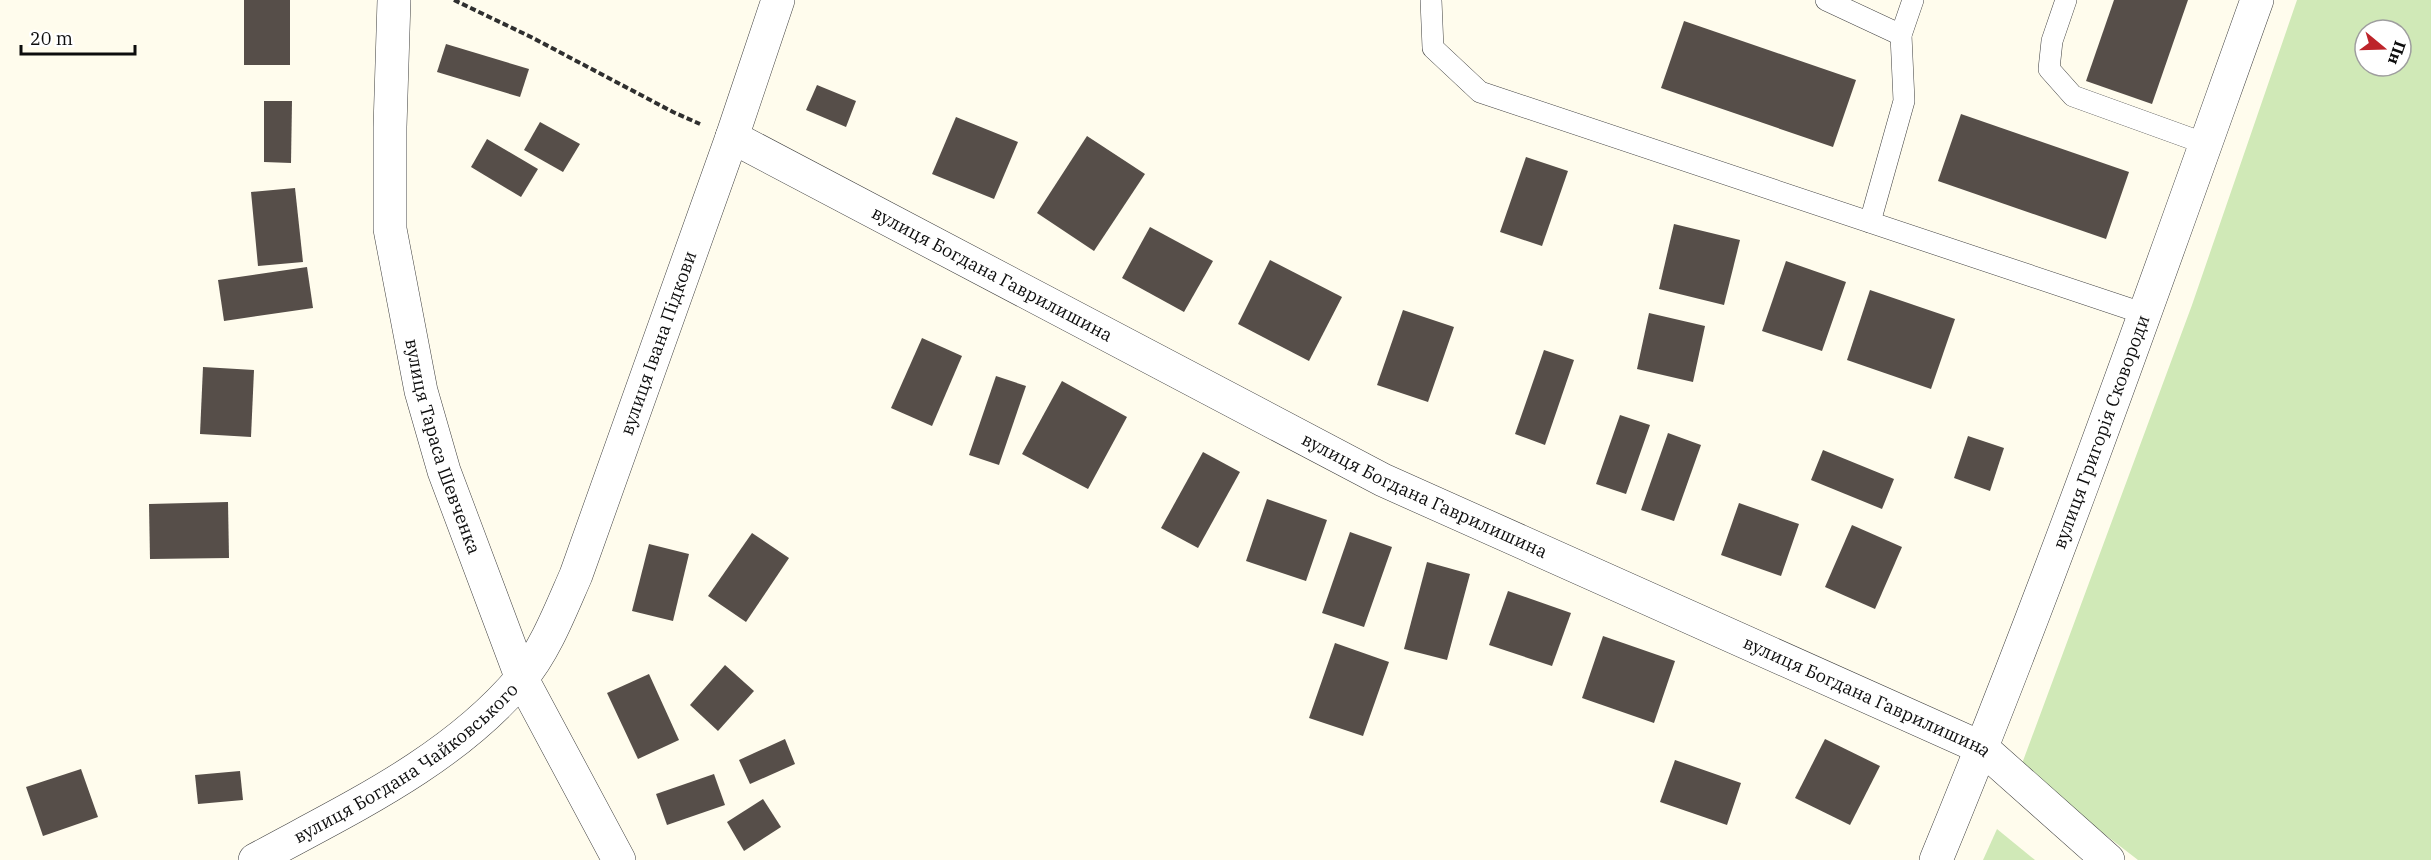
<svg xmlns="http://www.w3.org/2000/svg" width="2431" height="860" viewBox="0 0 2431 860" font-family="'IBM Plex Serif',serif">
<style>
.green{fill:#d0e9b7;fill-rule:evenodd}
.building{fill:#564e49}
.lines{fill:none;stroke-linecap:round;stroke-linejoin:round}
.service-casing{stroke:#404040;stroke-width:22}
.minor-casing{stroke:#404040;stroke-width:34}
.path{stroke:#2f2f2f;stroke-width:4;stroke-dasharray:6 3;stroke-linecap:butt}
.service{stroke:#fff;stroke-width:21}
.minor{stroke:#fff;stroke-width:33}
.labels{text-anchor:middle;stroke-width:6;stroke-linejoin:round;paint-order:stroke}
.street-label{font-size:18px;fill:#0d0d0d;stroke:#fff}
</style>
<rect width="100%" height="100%" fill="#fffced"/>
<g class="green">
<path d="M2297,0h134v860h-293l-118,-91 172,-464zM2365,30h36v36h-36z"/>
<polygon points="1997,829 2035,860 1983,860"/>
</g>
<g class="building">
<rect x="244" y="0" width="46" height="65"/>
<polygon points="2114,0 2188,0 2152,104 2086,81"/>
<polygon points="1684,21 1856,80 1833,147 1661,88"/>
<polygon points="446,44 529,69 520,97 437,72"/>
<polygon points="817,85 856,101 846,127 806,110"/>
<polygon points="264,101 292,101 291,163 264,162"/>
<polygon points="1961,114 2129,172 2106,239 1938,181"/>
<polygon points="956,117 1018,142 994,199 932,174"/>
<polygon points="540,122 580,144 563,172 524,150"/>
<polygon points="1087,136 1145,174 1094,251 1037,213"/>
<polygon points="487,139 538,169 521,197 471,167"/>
<polygon points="1526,157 1568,171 1542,246 1500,232"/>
<polygon points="295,188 303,262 258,266 251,192"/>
<polygon points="1674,224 1740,240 1724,305 1659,289"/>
<polygon points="1150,227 1213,261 1184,312 1122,278"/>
<polygon points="1270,260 1342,297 1309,361 1238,324"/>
<polygon points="1786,261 1846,282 1822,351 1762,331"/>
<polygon points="307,267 313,308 224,321 218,280"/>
<polygon points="1870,290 1955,319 1931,389 1847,360"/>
<polygon points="1403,310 1454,327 1428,402 1377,385"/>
<polygon points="1649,313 1705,326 1693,382 1637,369"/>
<polygon points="922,338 962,356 932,426 891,408"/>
<polygon points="1544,350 1574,360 1545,445 1515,434"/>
<polygon points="203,367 254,370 251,437 200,434"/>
<polygon points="996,376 1026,386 999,465 969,455"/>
<polygon points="1062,381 1127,417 1088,489 1022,454"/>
<polygon points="1620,415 1650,425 1626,494 1596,484"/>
<polygon points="1668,433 1701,445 1674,521 1641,510"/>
<polygon points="1968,436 2004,448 1990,491 1954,478"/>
<polygon points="1823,450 1894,479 1882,509 1811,480"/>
<polygon points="1203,452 1240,472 1198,548 1161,528"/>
<polygon points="1267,499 1327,520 1306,581 1246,561"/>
<polygon points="228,502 229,558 150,559 149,504"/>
<polygon points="1739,503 1799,524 1781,576 1721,555"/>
<polygon points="1852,525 1902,547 1875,609 1825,587"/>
<polygon points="1350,532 1392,547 1364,627 1322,613"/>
<polygon points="752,533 789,558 746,622 708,596"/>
<polygon points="649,544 689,554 673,621 632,611"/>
<polygon points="1427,562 1470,574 1447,660 1404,649"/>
<polygon points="1508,591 1571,613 1552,666 1489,645"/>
<polygon points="1603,636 1675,661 1654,723 1582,698"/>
<polygon points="1335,643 1389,662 1363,736 1309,718"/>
<polygon points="725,665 754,691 718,731 690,705"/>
<polygon points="649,674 679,740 638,759 607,693"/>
<polygon points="785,739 795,764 750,784 739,760"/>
<polygon points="1825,739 1880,766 1850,825 1795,798"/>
<polygon points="1675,760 1741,783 1727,825 1660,802"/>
<polygon points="81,769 98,817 43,836 26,787"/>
<polygon points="240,771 243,800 198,804 195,775"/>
<polygon points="714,774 725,805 667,825 656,794"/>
<polygon points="763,799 781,827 744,851 727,822"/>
</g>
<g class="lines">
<g class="service-casing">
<g id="service">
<polyline points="1431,0 1433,48 1480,92 2145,314"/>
<polyline points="1826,0 1901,35"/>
<polyline points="2066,0 2052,41 2049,69 2073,96 2206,144"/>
<polyline points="1870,222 1904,101 1901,35 1913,0"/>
</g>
</g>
<g class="minor-casing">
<g id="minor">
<path id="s1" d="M394,0l-4,127v102l31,162 23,80 78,208 97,181"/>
<path id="s2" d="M732,137l651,343 599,268 126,112"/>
<path id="s3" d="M255,860c93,-51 196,-98 266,-181 24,-28 40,-70 55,-104l156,-438 46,-137"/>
<path id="s4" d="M1936,860c117,-283 218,-572 321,-860"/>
</g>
</g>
<polyline class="path" points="454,0 531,37 673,112 700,124"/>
<use href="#service" class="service"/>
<use href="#minor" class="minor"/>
</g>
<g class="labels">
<g class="street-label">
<text dy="6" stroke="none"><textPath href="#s2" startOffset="294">вулиця Богдана Гаврилишина</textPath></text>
<text dy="6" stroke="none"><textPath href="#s3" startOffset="688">вулиця Івана Підкови</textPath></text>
<text dy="6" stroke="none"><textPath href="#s4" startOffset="459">вулиця Григорія Сковороди</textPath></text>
<text dy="6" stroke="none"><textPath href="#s1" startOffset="453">вулиця Тараса Шевченка</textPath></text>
<text dy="6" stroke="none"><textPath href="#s2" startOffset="780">вулиця Богдана Гаврилишина</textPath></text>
<text dy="6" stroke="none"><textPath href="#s2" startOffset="1266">вулиця Богдана Гаврилишина</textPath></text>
<text dy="6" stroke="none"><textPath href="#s3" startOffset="180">вулиця Богдана Чайковського</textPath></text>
</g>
</g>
<g transform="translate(2383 48) rotate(109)"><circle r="28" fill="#ffffff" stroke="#9e9e9e" stroke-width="1.5"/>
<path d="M0-4.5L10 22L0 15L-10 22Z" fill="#bd242a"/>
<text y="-9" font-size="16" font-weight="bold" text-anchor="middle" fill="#0d0d0d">Пн</text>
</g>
<path d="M21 45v9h114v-9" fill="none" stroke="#0d0d0d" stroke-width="3"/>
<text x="30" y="45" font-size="18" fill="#0d0d0d" stroke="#ffffff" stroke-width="4.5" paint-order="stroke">20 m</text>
</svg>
